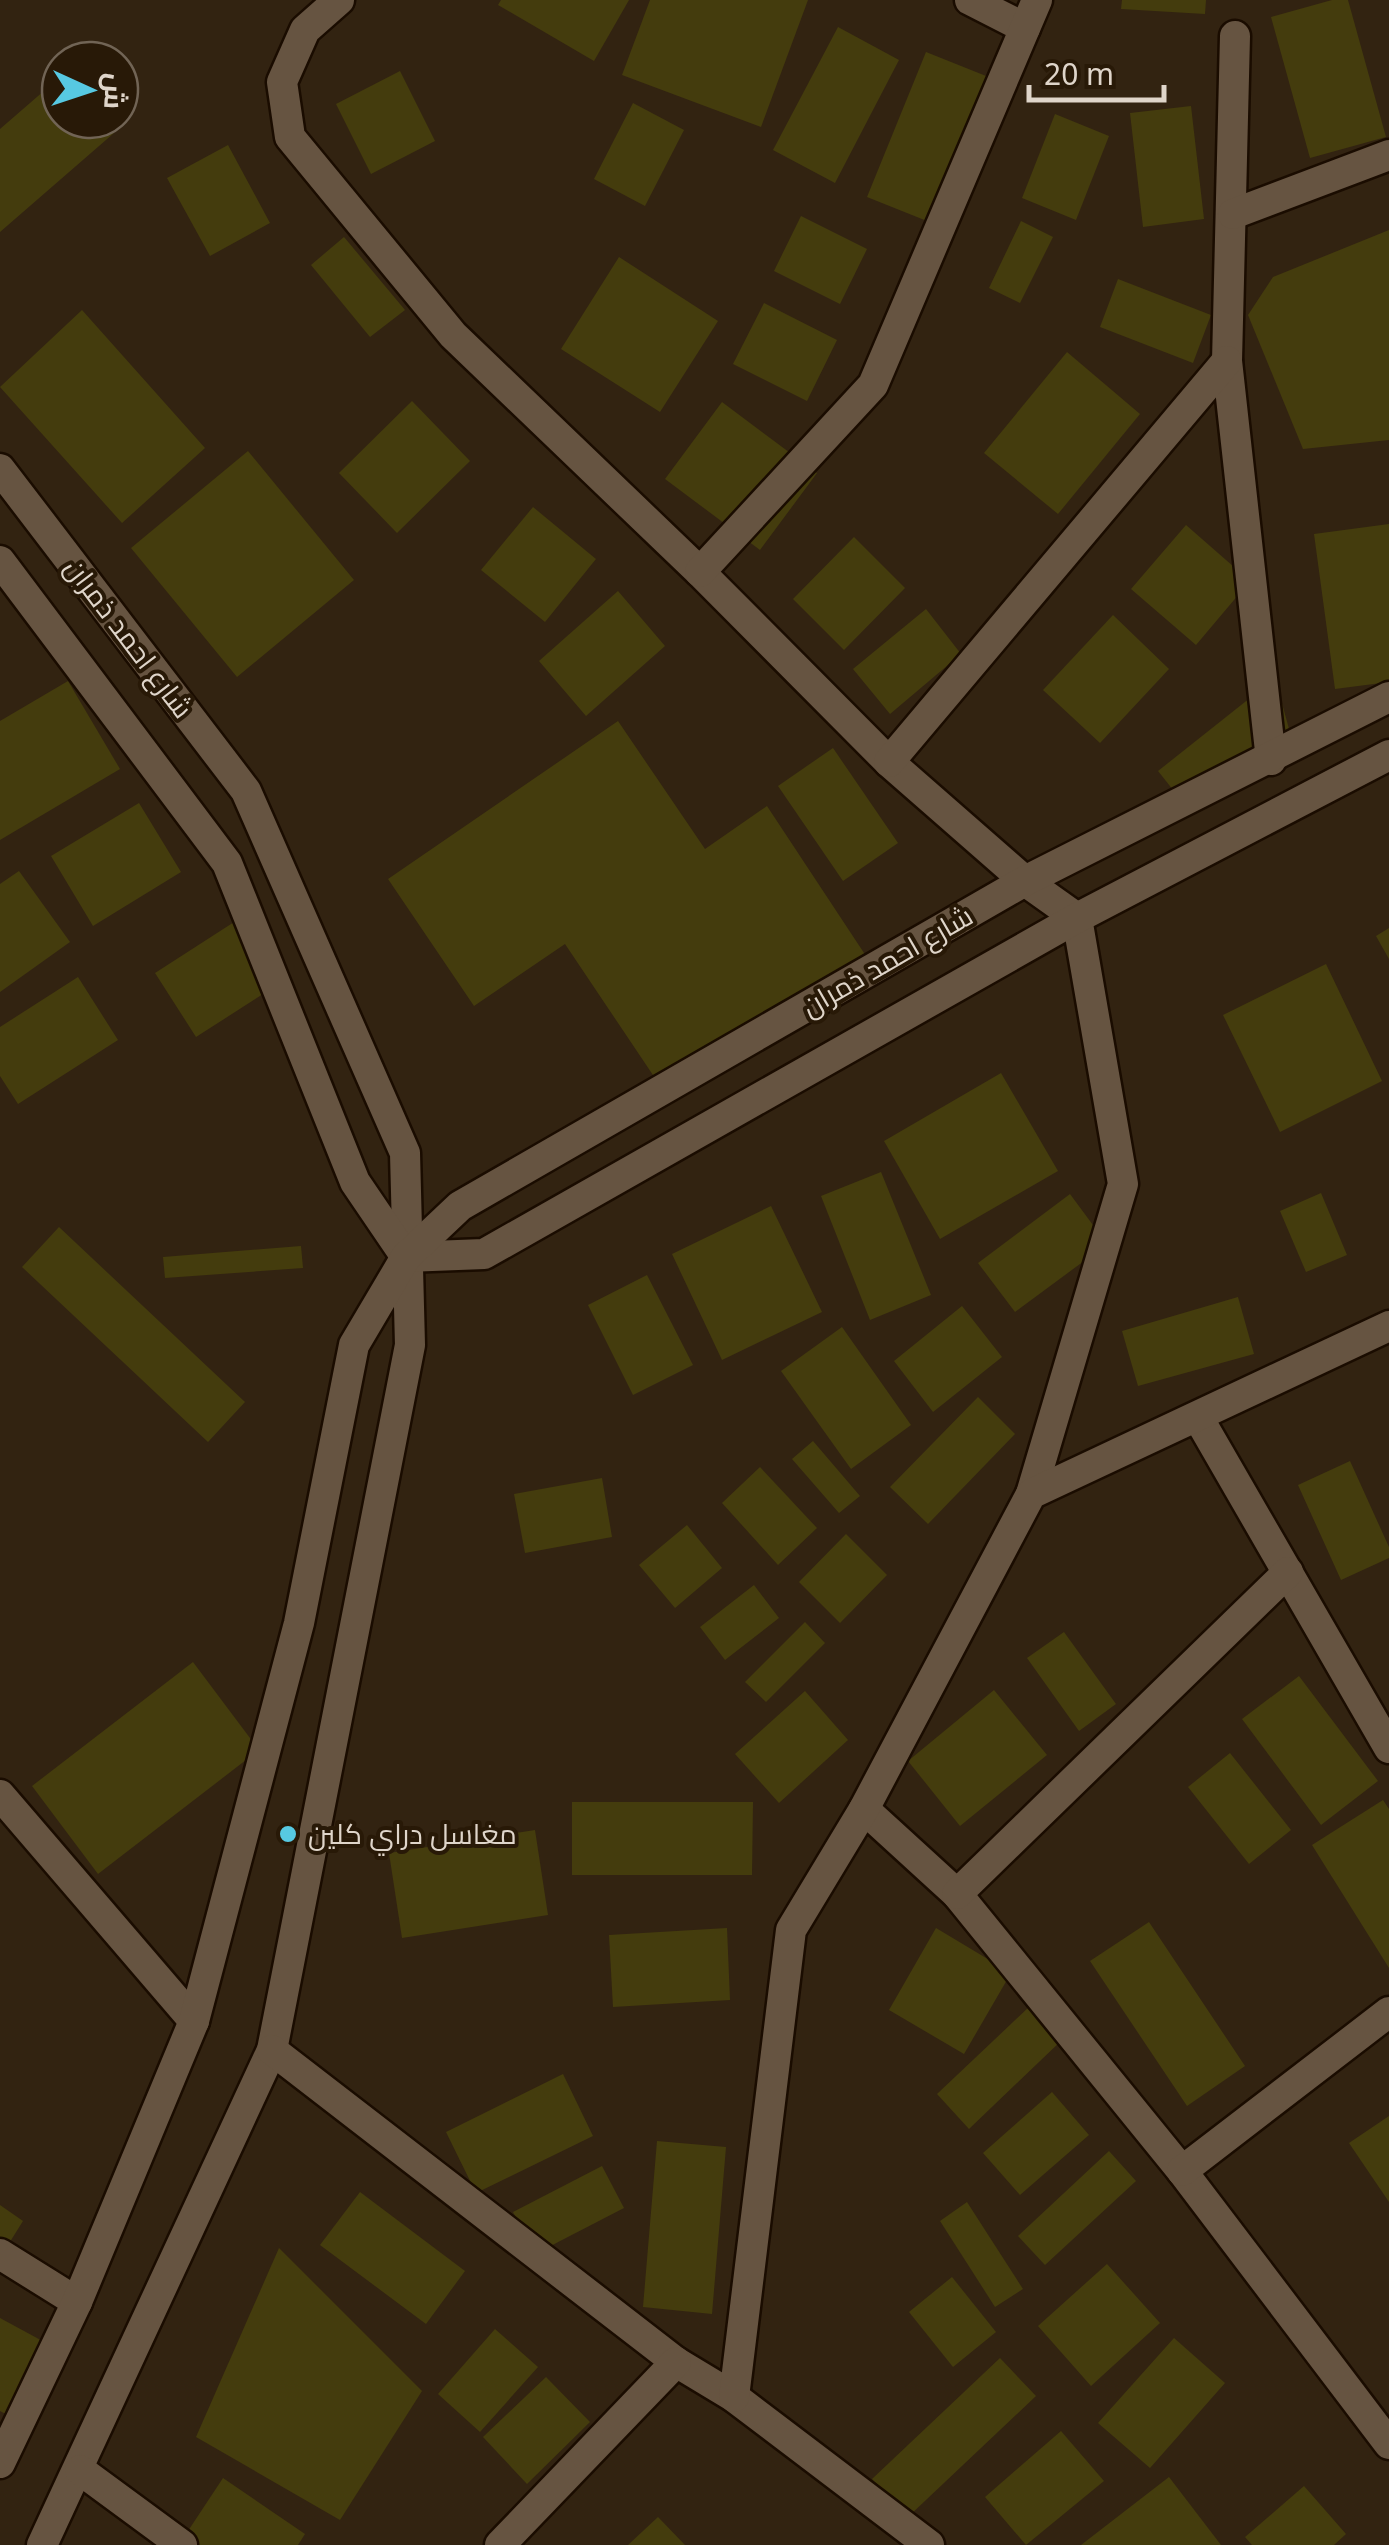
<svg xmlns="http://www.w3.org/2000/svg" width="1389" height="2545" viewBox="0 0 1389 2545" font-family="'Noto Sans',Cairo,sans-serif">
<style>
.building{fill:#443c0d}
.lines{fill:none;stroke-linecap:round;stroke-linejoin:round}
.street-casing{stroke:#1a0c00;stroke-width:35}
.street{stroke:#665441;stroke-width:30}
.poi-dot{fill:#57c9e2;stroke:#281907;stroke-width:4}
.labels{text-anchor:middle;stroke-width:8;stroke-linejoin:round;paint-order:stroke}
.street-label{font-size:28px;fill:#dfd5ca;stroke:#281907}
.poi-label{font-size:28px;fill:#dfd5ca;stroke:#281907;text-anchor:start}
</style>
<rect width="100%" height="100%" fill="#322311"/>
<g class="building">
<polygon points="501,0 629,0 594,61 498,5"/>
<polygon points="650,0 808,0 761,127 622,75"/>
<polygon points="1122,0 1206,0 1205,14 1121,9"/>
<polygon points="1332,0 1348,0 1386,137 1310,158 1271,17"/>
<polygon points="838,27 899,60 835,183 773,150"/>
<polygon points="926,52 996,80 937,225 867,197"/>
<polygon points="400,71 435,141 371,174 336,104"/>
<polygon points="60,77 60,120 103,120 114,133 0,232 0,129"/>
<polygon points="633,103 684,130 645,206 594,179"/>
<polygon points="1191,106 1204,219 1143,227 1130,113"/>
<polygon points="1055,114 1109,136 1076,220 1022,198"/>
<polygon points="228,145 270,223 210,256 167,178"/>
<polygon points="801,216 867,249 840,304 774,271"/>
<polygon points="1021,221 1053,237 1020,303 989,288"/>
<polygon points="1389,230 1389,440 1303,449 1248,315 1273,277"/>
<polygon points="344,237 405,310 370,337 311,265"/>
<polygon points="619,257 718,321 660,412 561,349"/>
<polygon points="1118,279 1211,315 1193,363 1100,327"/>
<polygon points="764,303 837,340 807,401 733,364"/>
<polygon points="82,310 205,448 122,523 0,387"/>
<polygon points="1067,352 1140,414 1058,514 984,453"/>
<polygon points="412,401 470,461 397,533 339,473"/>
<polygon points="722,402 817,473 760,550 665,479"/>
<polygon points="248,451 354,580 237,677 131,548"/>
<polygon points="533,507 596,559 545,622 481,570"/>
<polygon points="1389,524 1389,682 1335,689 1314,534"/>
<polygon points="1186,525 1250,581 1196,645 1131,589"/>
<polygon points="854,537 905,588 844,650 793,599"/>
<polygon points="618,591 665,646 586,716 539,661"/>
<polygon points="926,609 961,654 890,714 853,669"/>
<polygon points="1113,615 1169,669 1100,743 1043,690"/>
<polygon points="1275,678 1291,736 1189,810 1158,771"/>
<polygon points="68,681 120,769 0,840 0,721"/>
<polygon points="618,721 705,849 767,806 866,956 665,1093 565,944 474,1006 388,879"/>
<polygon points="833,748 898,843 843,881 778,786"/>
<polygon points="139,803 181,872 93,926 51,856"/>
<polygon points="19,871 70,942 0,992 0,884"/>
<polygon points="245,915 285,980 196,1037 155,973"/>
<polygon points="1389,928 1389,959 1376,936"/>
<polygon points="1326,964 1382,1081 1280,1132 1223,1015"/>
<polygon points="78,977 118,1040 18,1104 0,1076 0,1027"/>
<polygon points="1001,1073 1058,1171 940,1239 884,1141"/>
<polygon points="881,1172 931,1295 870,1320 821,1196"/>
<polygon points="1321,1193 1347,1255 1306,1272 1280,1211"/>
<polygon points="1070,1194 1107,1244 1015,1312 978,1263"/>
<polygon points="771,1206 822,1312 722,1360 672,1254"/>
<polygon points="59,1227 245,1402 208,1442 22,1267"/>
<polygon points="301,1246 303,1268 165,1278 163,1257"/>
<polygon points="647,1275 693,1365 633,1395 588,1305"/>
<polygon points="1238,1297 1254,1354 1138,1386 1122,1331"/>
<polygon points="962,1306 1002,1357 933,1412 894,1361"/>
<polygon points="842,1327 911,1425 851,1469 781,1371"/>
<polygon points="978,1397 1015,1434 928,1524 890,1487"/>
<polygon points="813,1441 860,1496 839,1513 792,1459"/>
<polygon points="1350,1461 1389,1547 1389,1558 1341,1580 1298,1485"/>
<polygon points="760,1467 817,1528 778,1565 722,1503"/>
<polygon points="602,1478 612,1537 525,1553 514,1494"/>
<polygon points="687,1525 722,1568 675,1608 639,1565"/>
<polygon points="846,1534 887,1575 840,1623 799,1582"/>
<polygon points="754,1585 779,1618 725,1660 700,1627"/>
<polygon points="805,1622 825,1643 766,1702 745,1682"/>
<polygon points="1064,1632 1116,1704 1079,1731 1027,1658"/>
<polygon points="193,1662 259,1750 98,1874 32,1786"/>
<polygon points="1299,1676 1378,1781 1321,1825 1242,1719"/>
<polygon points="994,1690 1047,1755 960,1826 908,1761"/>
<polygon points="805,1691 848,1740 779,1803 735,1754"/>
<polygon points="1230,1753 1291,1830 1249,1864 1188,1787"/>
<polygon points="1383,1800 1389,1809 1389,1968 1312,1845"/>
<polygon points="572,1802 753,1802 752,1875 572,1875"/>
<polygon points="535,1830 548,1915 402,1938 389,1853"/>
<polygon points="1149,1922 1245,2066 1187,2106 1090,1961"/>
<polygon points="727,1928 730,2000 613,2007 609,1935"/>
<polygon points="936,1928 1011,1973 964,2054 889,2010"/>
<polygon points="1030,2006 1062,2040 969,2129 937,2094"/>
<polygon points="563,2074 593,2136 476,2193 446,2132"/>
<polygon points="1052,2092 1089,2135 1020,2195 983,2153"/>
<polygon points="1389,2116 1389,2202 1349,2143"/>
<polygon points="657,2141 726,2147 712,2314 643,2307"/>
<polygon points="1109,2151 1136,2181 1045,2265 1018,2236"/>
<polygon points="602,2166 624,2208 535,2254 513,2212"/>
<polygon points="360,2192 465,2271 426,2324 320,2245"/>
<polygon points="967,2202 1023,2289 995,2307 940,2221"/>
<polygon points="0,2205 23,2221 3,2253 0,2251"/>
<polygon points="279,2248 422,2391 340,2520 196,2437"/>
<polygon points="1107,2264 1160,2323 1091,2386 1038,2326"/>
<polygon points="952,2277 996,2332 953,2367 909,2312"/>
<polygon points="0,2318 59,2350 21,2422 0,2411"/>
<polygon points="495,2329 538,2367 480,2432 438,2394"/>
<polygon points="1174,2338 1225,2383 1150,2468 1098,2423"/>
<polygon points="1000,2358 1036,2396 908,2517 872,2479"/>
<polygon points="546,2377 590,2422 527,2484 483,2437"/>
<polygon points="1061,2431 1104,2481 1026,2545 985,2497"/>
<polygon points="1169,2477 1221,2545 1081,2545"/>
<polygon points="223,2478 305,2534 298,2545 196,2545 184,2537"/>
<polygon points="1304,2486 1346,2534 1334,2545 1252,2545 1245,2537"/>
<polygon points="658,2517 685,2545 628,2545"/>
</g>
<g class="lines">
<g class="street-casing">
<g id="street">
<polyline points="339,0 305,30 282,82 290,137 453,335 700,572 889,762 1025,881 1077,918 1123,1184 1031,1494"/>
<polyline points="970,0 1025,28"/>
<polyline points="1235,36 1227,361 1271,760"/>
<polyline points="1233,214 1389,155"/>
<polyline points="0,469 246,791 405,1153 410,1345 272,2050 42,2545"/>
<polyline points="0,561 227,863 355,1182 406,1257"/>
<polyline points="700,572 873,385 1037,0"/>
<polyline points="889,762 1227,361"/>
<polyline points="406,1257 484,1254 1077,918 1389,755"/>
<polyline points="1199,1419 1389,1748"/>
<polyline points="0,1795 194,2021"/>
<polyline points="864,1809 957,1894 1182,2171 1389,2444"/>
<polyline points="957,1894 1288,1572"/>
<polyline points="272,2050 676,2362 734,2397 929,2545"/>
<polyline points="1182,2171 1389,2012"/>
<polyline points="0,2254 77,2302"/>
<polyline points="734,2397 791,1930 864,1809 1031,1494 1389,1326"/>
<polyline points="0,2463 77,2302 194,2021 299,1623 354,1345 406,1257 460,1206 1025,881 1389,697"/>
<polyline points="80,2470 182,2545"/>
<polyline points="500,2545 676,2362"/>
</g>
</g>
<use href="#street" class="street"/>
</g>
<circle class="poi-dot" cx="288" cy="1834" r="10"/>
<g class="labels">
<g class="street-label">
<text transform="translate(129 638) rotate(53)" y="10">شارع احمد ذمران</text>
<text transform="translate(887 961) rotate(-30)" y="10">شارع احمد ذمران</text>
</g>
<g class="poi-label">
<text x="308" y="1844">مغاسل دراي كلين</text>
</g>
</g>
<g transform="translate(90 90) rotate(93)"><circle r="48" fill="#281907" stroke="#716455" stroke-width="2.5"/>
<path d="M0-8L18 38L0 25L-18 38Z" fill="#57c9e2"/>
<text y="-15" font-size="28" font-weight="bold" text-anchor="middle" fill="#dfd5ca">ش</text>
</g>
<path d="M1029 85v15h135v-15" fill="none" stroke="#dfd5ca" stroke-width="5"/>
<text x="1044" y="85" font-size="30" fill="#dfd5ca" stroke="#281907" stroke-width="8" paint-order="stroke">20 m</text>
</svg>
